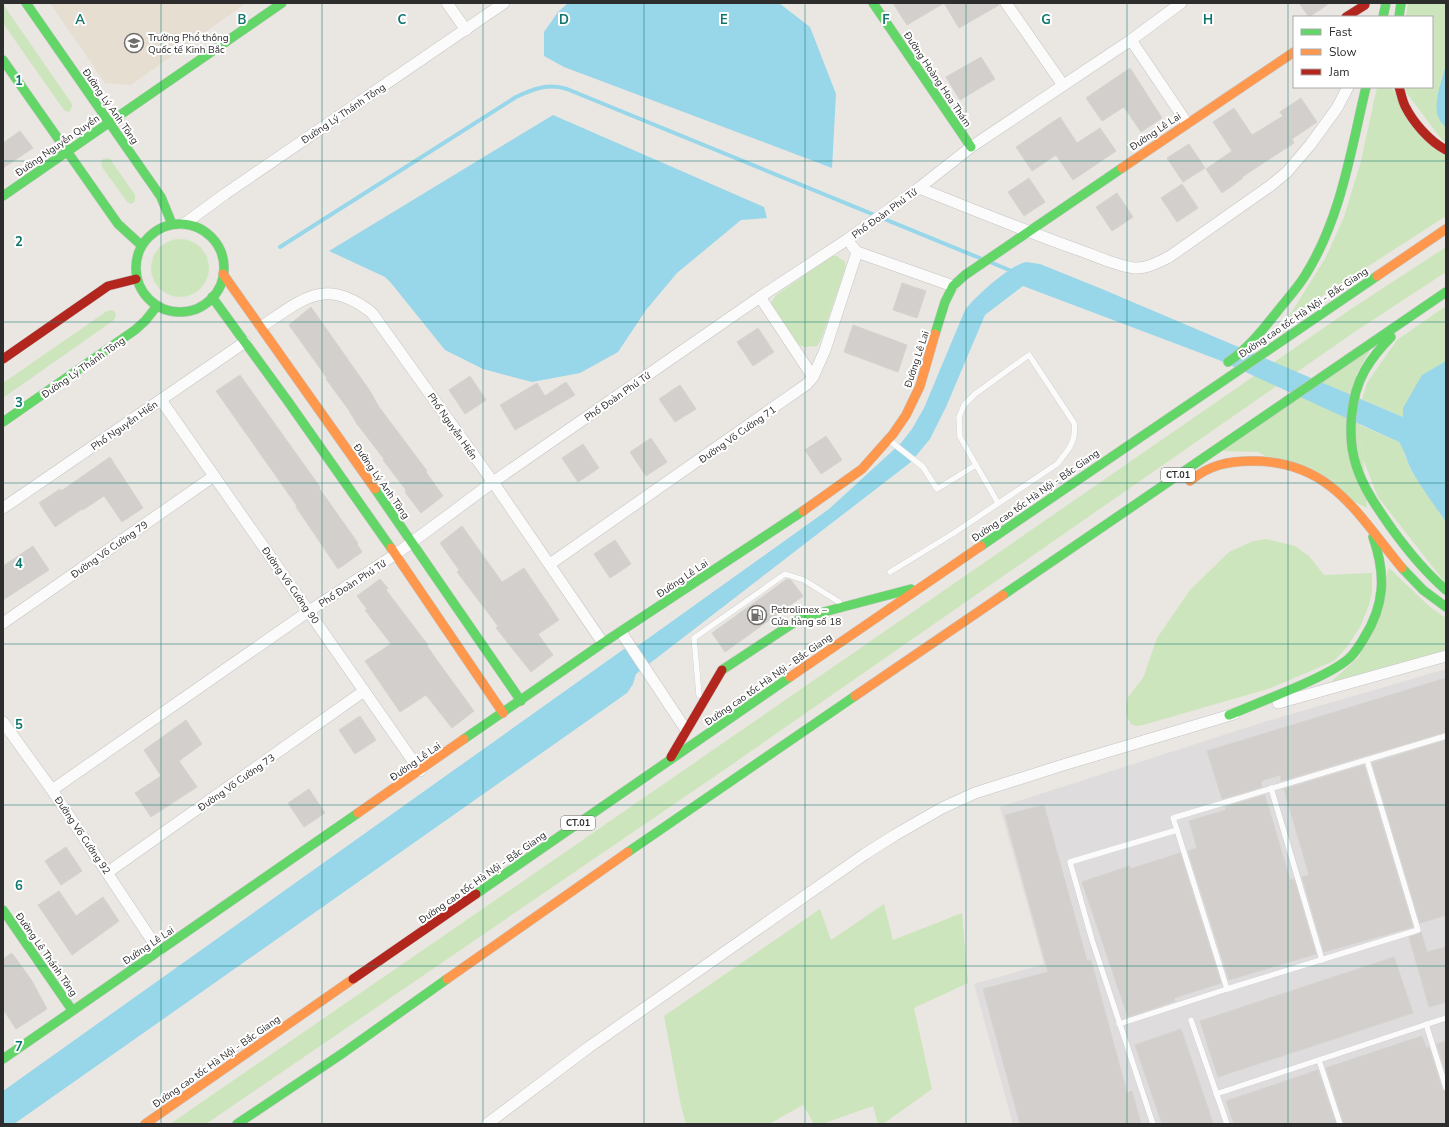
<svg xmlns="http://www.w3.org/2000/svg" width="1449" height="1127" viewBox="0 0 1449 1127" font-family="'Nunito Sans',sans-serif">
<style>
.industrial{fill:#dfdcde}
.education{fill:#e5ded1}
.green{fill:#cde5bc}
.water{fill:#98d6ea}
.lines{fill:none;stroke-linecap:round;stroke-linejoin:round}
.stream{stroke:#98d6ea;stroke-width:4}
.building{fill:#d2cfcc;stroke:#d5d3ce}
.lane-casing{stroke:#c4c3c3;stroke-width:6}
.street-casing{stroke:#c4c3c3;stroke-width:12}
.fast-casing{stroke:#c4c3c3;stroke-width:10}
.slow-casing{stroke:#c4c3c3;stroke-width:10}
.jam-casing{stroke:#c4c3c3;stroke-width:10}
.lane{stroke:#fcfbfb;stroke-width:5.5}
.street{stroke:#fcfbfb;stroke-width:11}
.fast{stroke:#63d668;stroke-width:9}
.slow{stroke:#ff974d;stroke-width:9}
.jam{stroke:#b3261e;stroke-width:9}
.grid{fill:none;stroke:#0f766e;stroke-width:1;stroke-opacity:0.55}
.labels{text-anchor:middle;stroke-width:4;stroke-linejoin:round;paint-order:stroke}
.shield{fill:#fff;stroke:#6c6c6c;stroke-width:1}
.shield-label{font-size:9px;font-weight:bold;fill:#2d2d2d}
.poi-label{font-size:10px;fill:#2d2d2d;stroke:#fff;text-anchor:start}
.street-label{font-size:10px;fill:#2d2d2d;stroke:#fff}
.grid-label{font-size:13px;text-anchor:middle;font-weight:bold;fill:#0f766e;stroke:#fff;stroke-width:4;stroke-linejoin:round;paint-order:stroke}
</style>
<rect width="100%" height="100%" fill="#eae7e2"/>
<polygon class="industrial" points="1446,669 1446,1124 1013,1124 974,984 1044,964 1000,807 1267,721"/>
<polygon class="education" points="50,3 246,3 131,85 105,83"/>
<g class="green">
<polygon points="1408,3 1446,3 1446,143 1442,140 1402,87 1432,87 1432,17 1406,17"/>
<polygon points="3,4 72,104 72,107 69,112 65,111 61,106 3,23"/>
<polygon points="1377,87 1391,87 1446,157 1446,216 1288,318 1326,257 1344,217 1361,161"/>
<polygon points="108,158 110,159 135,195 135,201 132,204 127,202 102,167 101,162 103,159"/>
<circle cx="180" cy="268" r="29"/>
<polygon points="1446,247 1446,272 1353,333 724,770 206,1124 170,1124 545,866 1351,309"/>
<path d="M832,256h5l8,6v7l-24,71 -4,6 -13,1 -7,-3 -26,-38c0,-6 4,-10 8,-13z"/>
<polygon points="1446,306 1446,361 1422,376 1403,417 1362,399 1367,383 1397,340"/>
<polygon points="112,310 115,312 116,316 114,320 3,398 3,383 107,311"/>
<polygon points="1372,347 1356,375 1367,508 1258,452 1220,451"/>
<polygon points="1360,425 1399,442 1403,448 1404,454 1412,472 1446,522 1446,584 1378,497 1363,459"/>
<polygon points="1266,539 1295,546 1309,556 1324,575 1372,573 1372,593 1369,605 1360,627 1347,647 1334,661 1268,689 1143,725 1136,726 1131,724 1127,717 1126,708 1128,697 1143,678 1157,638 1190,590 1229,552 1253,541"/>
<polygon points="1389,568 1430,607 1446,618 1446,650 1333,682 1332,681 1359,657"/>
<polygon points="884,904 893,940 962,913 968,983 914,1008 932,1089 883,1124 878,1124 873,1106 822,1124 814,1124 803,1105 769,1124 686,1124 681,1106 664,1016 820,909 831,940"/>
</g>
<g class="water">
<polygon points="568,3 779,3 810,27 836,94 832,168 564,67 544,56 544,32 558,12"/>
<path d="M1446,64v63c-19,-14 -4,-44 0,-63z"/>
<polygon points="553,115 764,207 767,218 741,220 677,273 646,310 618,352 580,373 532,382 483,369 445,350 391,283 385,277 329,251"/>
<path d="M1026,262l14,2 62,25 301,128v-9l19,-33 24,-14v161c-11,-16 -23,-32 -33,-49 -6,-10 -8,-22 -14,-31l-180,-82 -196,-74 -38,29 -39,92 -16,32 -19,23 -275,212 -3,10 -6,9 -613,431h-11v-33l621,-442 15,-4 190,-136 72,-66 11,-14 12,-21 41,-98c11,-14 44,-44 61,-48z"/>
</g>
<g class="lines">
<g class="stream">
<path d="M280,247l236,-150c17,-8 32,-14 51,-8l415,170"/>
<polyline points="990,262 1014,272"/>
</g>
</g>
<g class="building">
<polygon points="893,3 999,3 999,5 959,28 944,3 907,25"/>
<polygon points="1299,3 1330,3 1309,17"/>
<polygon points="981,57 995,79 960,100 946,77"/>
<polygon points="1130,68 1162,118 1141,132 1124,107 1102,121 1086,98"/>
<polygon points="1301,98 1317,122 1292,139 1294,143 1242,177 1243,178 1222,193 1206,169 1232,151 1213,122 1234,108 1252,135 1283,116 1280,112"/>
<polygon points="1060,117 1077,143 1100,128 1116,151 1073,180 1056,155 1032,171 1016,147"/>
<polygon points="20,131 33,148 3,168 3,143"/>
<polygon points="1189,144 1205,168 1183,182 1167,158"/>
<polygon points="1029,178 1045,202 1024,216 1008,192"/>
<polygon points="1182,184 1198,208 1177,222 1161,198"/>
<polygon points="1117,193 1133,217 1112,231 1096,207"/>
<polygon points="902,283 926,291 917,318 893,310"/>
<polygon points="311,307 370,391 379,407 427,471 426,472 443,496 421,513 405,492 406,490 383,460 384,459 357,424 348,409 326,379 327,378 289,325"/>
<polygon points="853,325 907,345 898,372 844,352"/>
<polygon points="758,328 774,352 753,366 737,342"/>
<polygon points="240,375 320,487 319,488 358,543 357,544 362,552 338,569 296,507 297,506 216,391"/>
<polygon points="470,376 486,400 465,414 449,390"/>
<polygon points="566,382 575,395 515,430 500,405 537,383 545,396"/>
<polygon points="680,385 696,409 675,422 659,399"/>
<polygon points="826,436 842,460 821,474 805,450"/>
<polygon points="651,438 667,462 646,476 630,452"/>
<polygon points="583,444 599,468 578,482 562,458"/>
<polygon points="110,457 143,508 122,522 104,496 83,510 82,509 55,527 39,503 60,489 61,491"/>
<polygon points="462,526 502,582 524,568 559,620 538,634 553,655 531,672 496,628 498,626 457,572 459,570 440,543"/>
<polygon points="615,540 631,564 610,578 594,554"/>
<polygon points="33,546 49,570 3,600 3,566"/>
<polygon points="380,579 388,588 386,590 428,645 427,646 439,663 474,711 452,728 426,695 400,712 365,661 391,644 365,610 367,609 357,596"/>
<polygon points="787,579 791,580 803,596 725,652 712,633"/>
<polygon points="1446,678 1446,732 1281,781 1280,775 1261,781 1262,787 1222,799 1207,751"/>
<polygon points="360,716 376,740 355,754 339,730"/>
<polygon points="186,720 202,744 179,761 197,787 151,817 135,793 161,776 144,750"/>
<polygon points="1446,740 1446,915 1420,923 1372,763"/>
<polygon points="1364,765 1413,927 1324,952 1302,877 1309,875 1284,789"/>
<polygon points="309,789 325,813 304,827 288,803"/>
<polygon points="1265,795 1290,880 1294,879 1316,954 1229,980 1188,851 1197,848 1189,821 1226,810 1225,807"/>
<polygon points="1044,805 1087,961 1091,960 1127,1093 1132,1091 1141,1124 1020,1124 983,989 1048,972 1005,815"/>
<polygon points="66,847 82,871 61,885 45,861"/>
<polygon points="1180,853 1221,983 1174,998 1175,1001 1128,1017 1082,882 1130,866 1130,869"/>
<polygon points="59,891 76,916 103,897 119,921 72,955 38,905"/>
<polygon points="1421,932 1427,952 1446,947 1446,1002 1429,1007 1409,937"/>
<polygon points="12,953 32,981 47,1009 16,1029 3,1009 3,959"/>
<polygon points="1394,957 1413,1013 1218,1077 1200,1021"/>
<polygon points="1181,1029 1209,1111 1213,1124 1162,1124 1135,1045"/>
<polygon points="1422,1036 1426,1048 1429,1047 1442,1089 1446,1092 1446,1124 1344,1124 1326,1068"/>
<polygon points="1446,1041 1446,1074 1437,1044"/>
<polygon points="1318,1070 1336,1124 1234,1124 1226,1101"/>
</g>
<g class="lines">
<g class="lane-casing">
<g id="lane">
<polyline points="889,440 923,467 937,489 976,465"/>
<path d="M890,572l64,-39 103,-69c11,-13 20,-23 17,-41l-45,-68 -54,39 -11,11 -5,12 1,20 38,66"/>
<polyline points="699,695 694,638 785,574 804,580 839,602"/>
<polyline points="1271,788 1322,960"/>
<polyline points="1177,830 1227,989 1418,930 1367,760"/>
<polyline points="1191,1020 1227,1124"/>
<polyline points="1119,1024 1227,989"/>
<polyline points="1426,1024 1446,1088"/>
<polyline points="1319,1060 1340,1124"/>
<polyline points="1216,1094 1446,1018"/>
<polyline points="1153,1124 1092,940 1070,862 1177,830 1173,818 1446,736"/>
</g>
</g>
<g class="street-casing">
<g id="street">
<polyline points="447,3 466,30"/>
<polyline points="1006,3 1063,85"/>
<polyline points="1131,40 1187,123"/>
<path d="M919,188c52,21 104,42 157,61 18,6 40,17 58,19 12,1 25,-6 35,-11l101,-71 17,-14 23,-27 27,-37 11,-21"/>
<polyline points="184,224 225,194 504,3"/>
<polyline points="852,246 857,252 953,286"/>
<polyline points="760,297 813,377"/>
<path d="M261,327c42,-28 64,-51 111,-14l121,169 110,161"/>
<polyline points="161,400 420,771"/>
<polyline points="3,508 245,342"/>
<polyline points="550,564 807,384 813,377 825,350 857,252"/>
<polyline points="3,623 214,476"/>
<polyline points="621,632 686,730"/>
<polyline points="1278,703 1446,656"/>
<polyline points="3,722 52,790 159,951"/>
<polyline points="52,790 309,611 396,554 493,482 760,297 848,239 919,188 971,147 1131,40 1181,3"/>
<polyline points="108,872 364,691"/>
<polyline points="487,1124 589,1047 865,854 895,835 942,808 975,793 1063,765 1234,714"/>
</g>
</g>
<g class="fast-casing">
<g id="fast">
<polyline points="26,3 161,197 172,224"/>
<polyline points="873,3 971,147"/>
<polyline points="1383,17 1386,3"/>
<polyline points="1399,17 1401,3"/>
<polyline points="3,60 118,224 141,245"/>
<polyline points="3,196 282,3"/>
<circle cx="180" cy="268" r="44"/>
<polyline points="212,297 287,400 391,548"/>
<polyline points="935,334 945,302 953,286 965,275 1122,168"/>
<path d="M1391,337c-10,10 -19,21 -26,33 -15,26 -18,67 -9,95 7,23 22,44 36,64 16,22 33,43 54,61"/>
<path d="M1228,362c21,-14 37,-35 52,-54 9,-11 19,-22 26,-34 35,-56 45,-124 60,-187"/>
<polyline points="3,422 135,330 145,321 157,306"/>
<polyline points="375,489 521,701"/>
<polyline points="981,546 1377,276"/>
<polyline points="1402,568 1423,590 1446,607"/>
<polyline points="1003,595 1446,292"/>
<polyline points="722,670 801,618 911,589"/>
<path d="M1229,715c27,-11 55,-22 81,-34 13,-6 26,-12 37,-21 8,-6 12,-14 17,-22 21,-33 22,-64 9,-101"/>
<polyline points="464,739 603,643 803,511"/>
<polyline points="628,852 855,696"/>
<polyline points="476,894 790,677"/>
<polyline points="3,910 72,1010"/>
<polyline points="3,1059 358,813"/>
<polyline points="237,1124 343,1053 447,979"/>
</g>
</g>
<g class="slow-casing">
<g id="slow">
<polyline points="1122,168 1294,52"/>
<polyline points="223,274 375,489"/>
<polyline points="1377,276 1446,229"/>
<path d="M1190,481c19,-16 38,-20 63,-20 78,0 105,54 149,107"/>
<polyline points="803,511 862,469 893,434 906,415 920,386 935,334"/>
<polyline points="391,548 503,713"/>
<polyline points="790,677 981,546"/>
<polyline points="855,696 1003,595"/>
<polyline points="358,813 464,739"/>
<polyline points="447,979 628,852"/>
<polyline points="145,1124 353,979"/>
</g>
</g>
<g class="jam-casing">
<g id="jam">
<polyline points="1346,17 1365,5 1365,3"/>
<path d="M1399,87c2,6 3,13 6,19 8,16 24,35 41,44"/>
<polyline points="3,359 108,286 136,279"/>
<polyline points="671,757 722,670"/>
<polyline points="353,979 476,894"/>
</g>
</g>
<use href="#lane" class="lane"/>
<use href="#street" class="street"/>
<use href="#fast" class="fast"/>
<use href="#slow" class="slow"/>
<use href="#jam" class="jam"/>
</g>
<path class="grid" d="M161,3v1121M322,3v1121M483,3v1121M644,3v1121M805,3v1121M966,3v1121M1127,3v1121M1288,3v1121M3,161h1443M3,322h1443M3,483h1443M3,644h1443M3,805h1443M3,966h1443"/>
<defs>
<g id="school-ring" transform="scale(1)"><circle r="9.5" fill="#fff" stroke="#6f6e6c" stroke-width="1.5"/><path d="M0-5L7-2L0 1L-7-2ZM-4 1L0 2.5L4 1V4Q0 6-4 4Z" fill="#6f6e6c"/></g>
<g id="fuel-ring" transform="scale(1)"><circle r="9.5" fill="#fff" stroke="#6f6e6c" stroke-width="1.5"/><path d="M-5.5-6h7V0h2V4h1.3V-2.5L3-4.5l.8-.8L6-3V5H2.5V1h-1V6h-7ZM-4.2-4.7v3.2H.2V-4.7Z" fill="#6f6e6c"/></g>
</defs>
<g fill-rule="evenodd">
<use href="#school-ring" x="134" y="43"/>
<use href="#fuel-ring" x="757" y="615"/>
</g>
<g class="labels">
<g class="shield">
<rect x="1161" y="468" width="34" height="14" rx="3"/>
<rect x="561" y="816" width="34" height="14" rx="3"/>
</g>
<g class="shield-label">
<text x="1178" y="478">CT.01</text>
<text x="578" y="826">CT.01</text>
</g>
<g class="poi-label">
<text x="148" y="41">Trường Phổ thông<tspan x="148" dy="12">Quốc tế Kinh Bắc</tspan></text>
<text x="771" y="613">Petrolimex –<tspan x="771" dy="12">Cửa hàng số 18</tspan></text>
</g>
<g class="street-label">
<text transform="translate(938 79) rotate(56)" y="4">Đường Hoàng Hoa Thám</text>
<text transform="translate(111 106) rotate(55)" y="4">Đường Lý Anh Tông</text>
<text transform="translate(343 113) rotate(-34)" y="4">Đường Lý Thánh Tông</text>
<text transform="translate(1155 131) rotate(-34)" y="4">Đường Lê Lai</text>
<text transform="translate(57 145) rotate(-35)" y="4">Đường Nguyễn Quyền</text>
<text transform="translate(884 213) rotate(-36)" y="4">Phố Đoàn Phú Tứ</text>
<text transform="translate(1303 312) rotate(-34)" y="4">Đường cao tốc Hà Nội - Bắc Giang</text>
<text transform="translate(916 359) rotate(-72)" y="4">Đường Lê Lai</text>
<text transform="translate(83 367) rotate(-35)" y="4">Đường Lý Thánh Tông</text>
<text transform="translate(617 396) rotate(-35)" y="4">Phố Đoàn Phú Tứ</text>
<text transform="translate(124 425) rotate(-35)" y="4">Phố Nguyễn Hiền</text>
<text transform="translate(453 426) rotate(55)" y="4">Phố Nguyễn Hiền</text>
<text transform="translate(737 434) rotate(-35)" y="4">Đường Võ Cường 71</text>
<text transform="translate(382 481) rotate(55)" y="4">Đường Lý Anh Tông</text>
<text transform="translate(1035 495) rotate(-35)" y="4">Đường cao tốc Hà Nội - Bắc Giang</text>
<text transform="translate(109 549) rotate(-35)" y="4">Đường Võ Cường 79</text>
<text transform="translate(682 578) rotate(-34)" y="4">Đường Lê Lai</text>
<text transform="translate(352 583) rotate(-33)" y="4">Phố Đoàn Phú Tứ</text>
<text transform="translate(291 585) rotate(55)" y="4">Đường Võ Cường 90</text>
<text transform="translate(768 679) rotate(-35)" y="4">Đường cao tốc Hà Nội - Bắc Giang</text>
<text transform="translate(415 761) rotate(-35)" y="4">Đường Lê Lai</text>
<text transform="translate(236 782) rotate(-35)" y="4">Đường Võ Cường 73</text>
<text transform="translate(83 835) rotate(56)" y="4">Đường Võ Cường 92</text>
<text transform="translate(482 877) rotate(-35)" y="4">Đường cao tốc Hà Nội - Bắc Giang</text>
<text transform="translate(148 945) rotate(-34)" y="4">Đường Lê Lai</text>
<text transform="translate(47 954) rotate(55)" y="4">Đường Lê Thánh Tông</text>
<text transform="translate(216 1061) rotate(-35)" y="4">Đường cao tốc Hà Nội - Bắc Giang</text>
</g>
</g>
<g class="grid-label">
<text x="80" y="24">A</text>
<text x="242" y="24">B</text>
<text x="402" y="24">C</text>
<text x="564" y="24">D</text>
<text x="724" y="24">E</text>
<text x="886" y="24">F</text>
<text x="1046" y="24">G</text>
<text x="1208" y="24">H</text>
<text x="19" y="85">1</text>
<text x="19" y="246">2</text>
<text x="19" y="407">3</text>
<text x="19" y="568">4</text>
<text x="19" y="729">5</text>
<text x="19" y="890">6</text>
<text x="19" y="1051">7</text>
</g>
<rect width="1449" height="1127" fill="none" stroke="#2d2d2d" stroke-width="8"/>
<rect x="1293" y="16" width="140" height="72" fill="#ffffff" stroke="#ababab"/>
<rect x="1301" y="29" width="20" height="6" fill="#63d668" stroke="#ababab"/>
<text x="1329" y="36" font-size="12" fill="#2d2d2d">Fast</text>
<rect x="1301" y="49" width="20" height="6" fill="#ff974d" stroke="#ababab"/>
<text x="1329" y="56" font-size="12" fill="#2d2d2d">Slow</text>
<rect x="1301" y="69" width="20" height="6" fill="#b3261e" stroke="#ababab"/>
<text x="1329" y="76" font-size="12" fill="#2d2d2d">Jam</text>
</svg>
